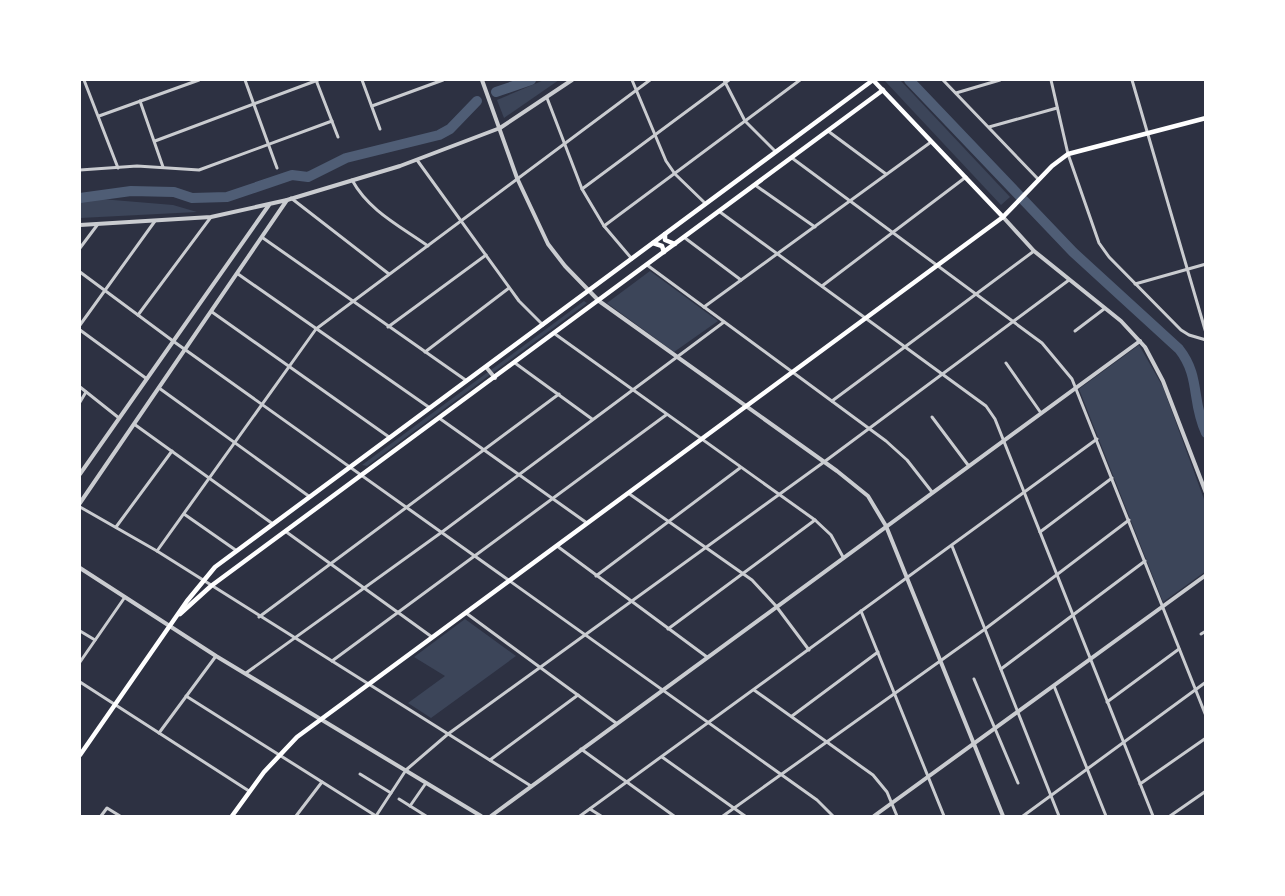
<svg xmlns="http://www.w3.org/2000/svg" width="1285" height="896" viewBox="0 0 1285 896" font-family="Montserrat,sans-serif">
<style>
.green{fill:#3c4559}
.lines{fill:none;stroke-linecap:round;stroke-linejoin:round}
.river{stroke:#4f5d75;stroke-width:10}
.minor{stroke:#caccd0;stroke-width:3}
.tertiary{stroke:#caccd0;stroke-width:4}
.secondary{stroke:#fff;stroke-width:4.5}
</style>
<rect width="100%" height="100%" fill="#2d3142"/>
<g class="green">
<polygon points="544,80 559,80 504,118 497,100"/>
<polygon points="884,80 900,80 1010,197 1001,205"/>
<polygon points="101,199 173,205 197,212 80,218 80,202"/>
<polygon points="650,271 718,321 674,352 607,303"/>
<polygon points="584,301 587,303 367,466 362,465"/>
<polygon points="1139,345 1163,387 1205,502 1206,571 1163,602 1079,389"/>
<polygon points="465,619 516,656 431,718 408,703 445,676 414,657"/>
</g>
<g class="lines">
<g class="river">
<path d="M909,80l164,172 106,97c22,28 12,52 27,84"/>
<polyline points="496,92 531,80"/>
<polyline points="80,198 131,191 174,192 192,198 227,197 292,175 308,177 346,158 439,135 450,129 477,101"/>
</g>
<g class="minor">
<polyline points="84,80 118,168"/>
<polyline points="245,80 277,168"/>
<polyline points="316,80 338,137"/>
<polyline points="362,80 380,129"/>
<polyline points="632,80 666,161 675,174 706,204"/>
<polyline points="724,80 745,121 776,152"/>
<polyline points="943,80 1039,180"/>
<polyline points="1051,80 1068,154 1099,243 1109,257 1181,330 1189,335 1206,340"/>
<polyline points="1132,80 1206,333"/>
<polyline points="956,93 1000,80"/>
<polyline points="547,98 582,189 604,226 632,259"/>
<polyline points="140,101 163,167"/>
<polyline points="372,106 443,80"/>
<polyline points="99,116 199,80"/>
<polyline points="989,127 1057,108"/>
<polyline points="828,131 886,174"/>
<polyline points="155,141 318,80"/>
<polyline points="792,158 1042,343 1072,379 1206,716"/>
<polyline points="417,160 519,301 543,325"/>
<polyline points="80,170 137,166 199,170 332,121"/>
<path d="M352,180c17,31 48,46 76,66"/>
<polyline points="755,185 815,227"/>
<polyline points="582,189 729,80"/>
<polyline points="291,198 389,274"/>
<polyline points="720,212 986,406 995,419 1153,816"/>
<polyline points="604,226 800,80"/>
<polyline points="263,238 467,381"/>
<polyline points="685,238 741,280"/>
<polyline points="80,248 98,224"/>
<polyline points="647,265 886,441 907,460 932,492"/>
<polyline points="80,272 173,341 817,800 833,816"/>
<polyline points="238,274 430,408"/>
<polyline points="1135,284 1206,264"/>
<polyline points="822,286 966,177"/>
<polyline points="704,307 931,142"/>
<polyline points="212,312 389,437"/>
<polyline points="138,315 211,217"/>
<polyline points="80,325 155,221"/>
<polyline points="388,327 486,255"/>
<polyline points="80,330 147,379"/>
<polyline points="1075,331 1104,309"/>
<polyline points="555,334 815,520 831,535 843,557"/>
<polyline points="425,352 509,288"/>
<polyline points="515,363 592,419"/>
<polyline points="1006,363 1041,413"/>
<polyline points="80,387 119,418"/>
<polyline points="159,388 310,497"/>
<polyline points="832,401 1034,251"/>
<polyline points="80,402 86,392"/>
<polyline points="932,417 968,465"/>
<polyline points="439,418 587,523"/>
<polyline points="134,424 273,524"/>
<polyline points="628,493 752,580 776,606 809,650"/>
<polyline points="80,507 157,551 531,786"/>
<polyline points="184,514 237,551"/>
<polyline points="116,527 172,451"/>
<polyline points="285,531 432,637"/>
<polyline points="1040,532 1112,478"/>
<polyline points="557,546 707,657"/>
<polyline points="952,546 1059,816"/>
<polyline points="157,551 316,329 650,80"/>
<polyline points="596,576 740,468"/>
<polyline points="861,611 944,816"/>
<polyline points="466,613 616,723"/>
<polyline points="259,617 559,394"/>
<polyline points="668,629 815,520"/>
<polyline points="80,631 95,640"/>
<polyline points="1201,634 1206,631"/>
<polyline points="332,661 666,415"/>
<polyline points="80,662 125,597"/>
<polyline points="1001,669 1145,561"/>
<polyline points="246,673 442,532 724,322"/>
<polyline points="974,679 1018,783"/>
<polyline points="80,682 249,791"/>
<polyline points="1054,686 1106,816"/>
<polyline points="754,690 873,775 887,792 897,816"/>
<polyline points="186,696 376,816"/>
<polyline points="1107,702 1179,649"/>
<polyline points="792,716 878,652"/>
<polyline points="159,733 216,656"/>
<polyline points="581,749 674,816"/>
<polyline points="662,757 745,816"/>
<polyline points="490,760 578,695"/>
<polyline points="360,774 391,793"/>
<polyline points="1140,784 1206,738"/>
<polyline points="399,799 426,816"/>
<polyline points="410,806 426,783"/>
<polyline points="590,809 601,816"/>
<polyline points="101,816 107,808 120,816"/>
<polyline points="296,816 322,782"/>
<polyline points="376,816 406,770 448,734 824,462 1069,280"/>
<polyline points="580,816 1097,439"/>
<polyline points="723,816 985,629 1129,520"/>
<polyline points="1023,816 1206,682"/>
<polyline points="1170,816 1206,791"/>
</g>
<g class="tertiary">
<polyline points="482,80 517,178 548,244 565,266 599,301 837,471 868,496 886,526 1003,816"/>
<polyline points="1003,217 1034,251 1121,321 1145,347 1163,381 1206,493"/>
<polyline points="80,225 211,217 287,200 400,166 500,128 572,80"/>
<polyline points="486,367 495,378"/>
<polyline points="80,474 269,205"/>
<polyline points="80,503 287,200"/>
<polyline points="80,568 216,656 481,816"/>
<polyline points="491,816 1140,341"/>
<polyline points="874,816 1206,575"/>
</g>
<g class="secondary">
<polyline points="665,234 665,240 675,244"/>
<polyline points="653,243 662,246 664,252"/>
<polyline points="180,614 211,586 883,90"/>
<polyline points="80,755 187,601 215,567 873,80 1003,217"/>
<polyline points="232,816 264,772 297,737 1003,217 1052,166 1068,154 1206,118"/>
</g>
</g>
<rect width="1285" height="896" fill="none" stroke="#ffffff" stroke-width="162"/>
</svg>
